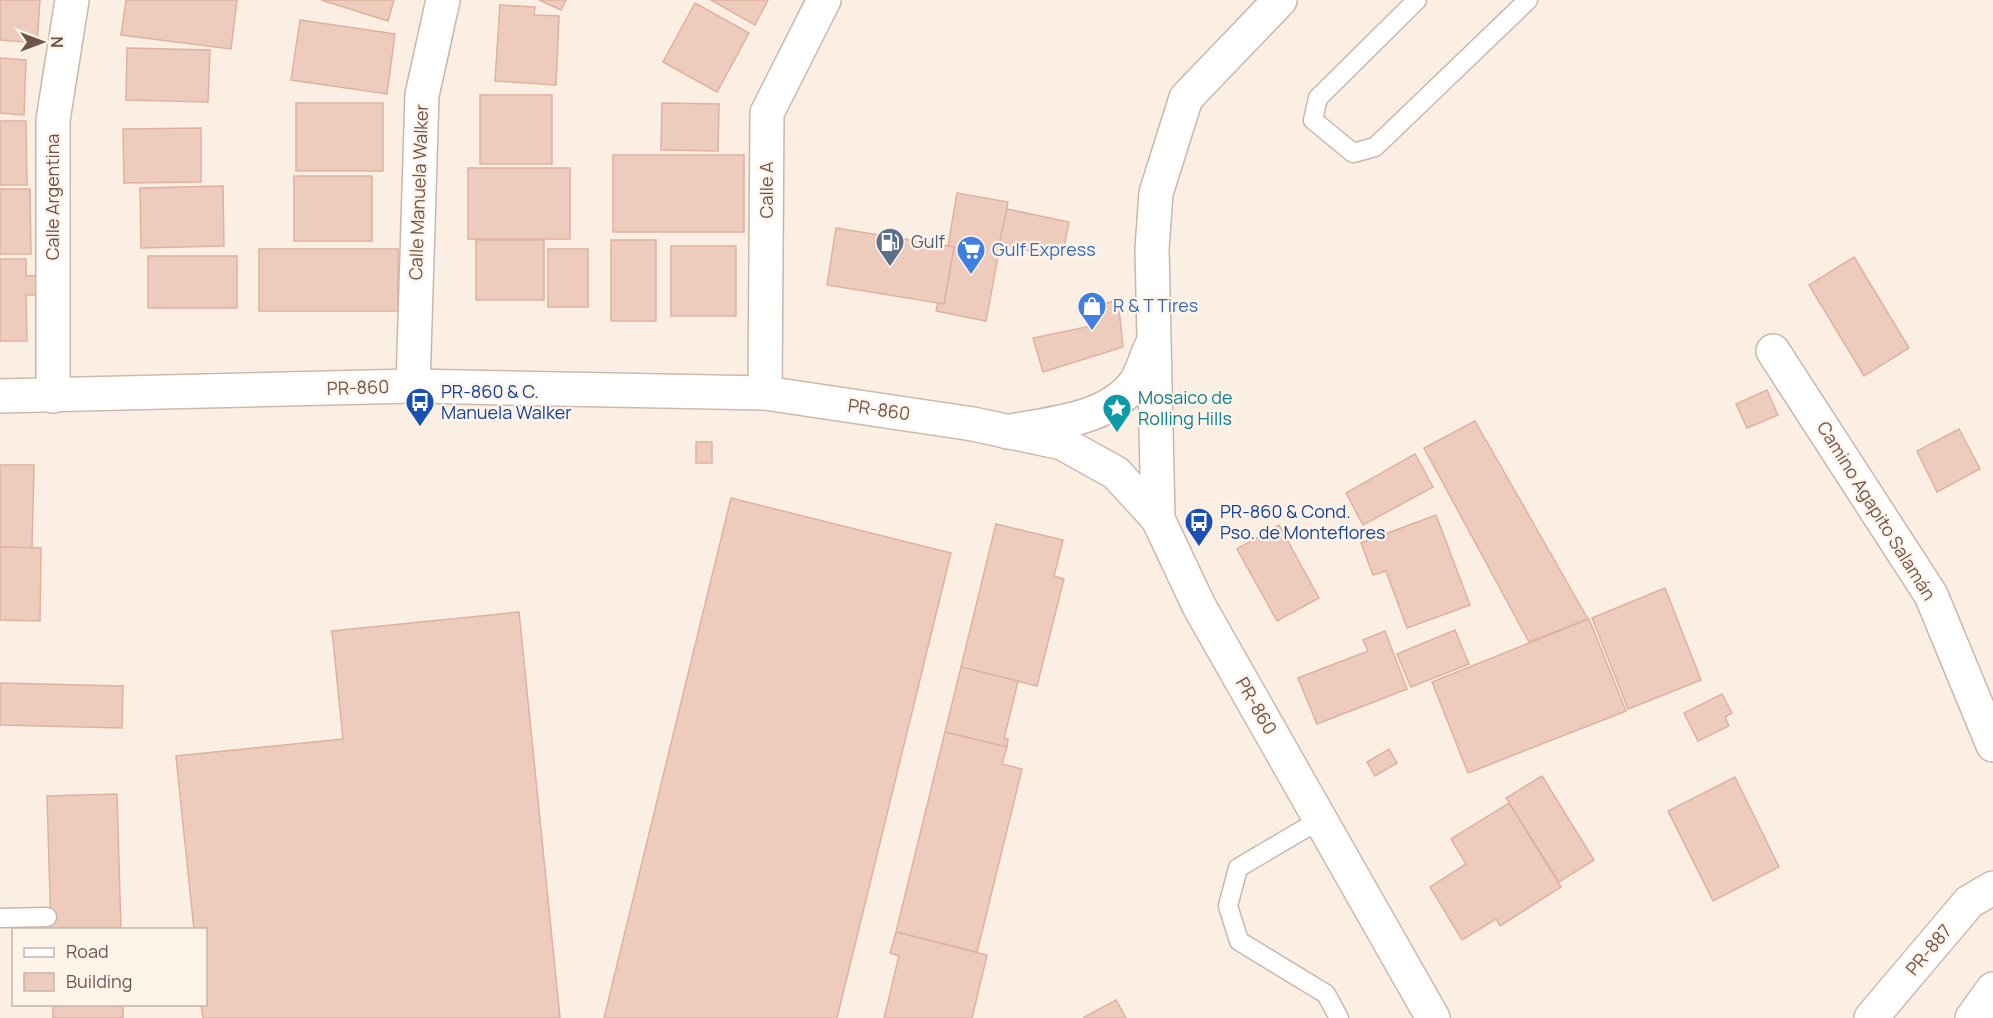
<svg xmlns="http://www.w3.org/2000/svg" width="1993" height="1018" viewBox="0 0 1993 1018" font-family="Manrope,sans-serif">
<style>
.building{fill:#eeccbd;stroke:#e0b19f;stroke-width:1.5}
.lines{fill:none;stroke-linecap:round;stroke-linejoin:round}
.lane-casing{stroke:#cbb6ab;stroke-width:21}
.street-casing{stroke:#cbb6ab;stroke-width:36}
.secondary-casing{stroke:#d0b8ab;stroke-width:36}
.lane{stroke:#fff;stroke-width:18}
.street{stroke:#fff;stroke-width:33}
.secondary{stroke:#fff;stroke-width:33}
.labels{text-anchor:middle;stroke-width:4.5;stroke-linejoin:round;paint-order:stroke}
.street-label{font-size:18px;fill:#71554b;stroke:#fef4ea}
.service-label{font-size:18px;fill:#4e5e75;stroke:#fef4ea;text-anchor:start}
.shop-label{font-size:18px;fill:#366cbe;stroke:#fef4ea;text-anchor:start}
.transit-label{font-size:18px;fill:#164399;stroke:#fef4ea;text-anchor:start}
.culture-label{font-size:18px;fill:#0d838f;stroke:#fef4ea;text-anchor:start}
</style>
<rect width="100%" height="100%" fill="#fbefe4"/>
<g class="building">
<polygon points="0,0 40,0 37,43 0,40"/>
<polygon points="126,0 237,0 231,49 121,35"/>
<polygon points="321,0 394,0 388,21"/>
<polygon points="539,0 566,0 561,10"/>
<polygon points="711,0 768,0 755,25"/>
<polygon points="695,3 749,33 717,92 663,62"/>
<polygon points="500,5 535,7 534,15 559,16 556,85 495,81"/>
<polygon points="300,20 395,34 387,94 291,80"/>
<polygon points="127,48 210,50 208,102 126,100"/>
<polygon points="0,58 26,60 24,115 0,113"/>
<rect x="480" y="95" width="72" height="69"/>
<rect x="296" y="103" width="87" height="68"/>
<polygon points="662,103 719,104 718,151 661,150"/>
<polygon points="0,121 26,121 27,185 0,185"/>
<polygon points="201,128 201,182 124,183 123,129"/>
<rect x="613" y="155" width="131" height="77"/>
<rect x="468" y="168" width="102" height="71"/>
<rect x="294" y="176" width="78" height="65"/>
<polygon points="223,186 224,246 141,248 140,188"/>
<polygon points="0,189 30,189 31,254 0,254"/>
<polygon points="957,193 1008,202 986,321 936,311 938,303 944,304 954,247 948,246"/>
<polygon points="1007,209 1069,222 1062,257 999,244"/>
<polygon points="836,228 954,247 944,304 827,285"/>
<rect x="476" y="240" width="68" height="60"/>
<rect x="611" y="240" width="45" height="81"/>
<rect x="671" y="246" width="65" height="70"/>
<rect x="259" y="249" width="139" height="62"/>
<rect x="548" y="249" width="40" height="58"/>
<rect x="148" y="256" width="89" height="52"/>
<polygon points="1854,257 1909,348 1864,376 1809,285"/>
<polygon points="0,259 26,259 26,276 39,276 40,295 26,295 27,341 0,341"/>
<polygon points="1118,300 1123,347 1043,372 1033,338 1091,326 1088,308"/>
<polygon points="1767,390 1778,415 1747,428 1736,404"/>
<polygon points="1475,421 1588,619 1529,642 1424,448"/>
<polygon points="1959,429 1980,469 1937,492 1917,451"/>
<rect x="696" y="442" width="16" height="21"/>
<polygon points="1415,454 1433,487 1363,525 1346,493"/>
<polygon points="0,465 34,465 32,548 0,547"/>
<polygon points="731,498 951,553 837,1018 604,1018"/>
<polygon points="1436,515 1470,605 1407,628 1386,571 1373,575 1361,543"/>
<polygon points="996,524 1063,540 1054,576 1064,579 1037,686 961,667"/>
<polygon points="1279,525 1319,598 1277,621 1237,549"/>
<polygon points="0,547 41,548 40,621 0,620"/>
<polygon points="1665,588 1701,680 1628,709 1592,618"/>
<polygon points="519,612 560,1018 203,1018 201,1004 206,1004 206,930 194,930 176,756 343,739 332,631"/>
<polygon points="1589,619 1626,711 1468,773 1432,682"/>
<polygon points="1455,630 1469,664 1411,687 1397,654"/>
<polygon points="1385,631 1407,689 1317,724 1298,678 1368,651 1363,640"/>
<polygon points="961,667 1018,681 1004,739 1008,739 1007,747 945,732"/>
<polygon points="0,683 123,686 122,728 0,725"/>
<polygon points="1722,694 1732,713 1725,717 1729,726 1698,741 1684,713"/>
<polygon points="945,732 1007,747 1002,764 1022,769 977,952 896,932"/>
<polygon points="1389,749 1397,763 1375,776 1367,762"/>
<polygon points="1542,776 1594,860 1559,882 1506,798"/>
<polygon points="1735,777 1779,867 1713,901 1668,811"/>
<polygon points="117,794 121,930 51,930 47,796"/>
<polygon points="1509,803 1561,887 1500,926 1496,919 1462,940 1430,887 1466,864 1451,839"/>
<polygon points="896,932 987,955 972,1018 884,1018 899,956 890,953"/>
<polygon points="1116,1000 1126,1018 1083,1018"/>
<rect x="53" y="1004" width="70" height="14"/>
</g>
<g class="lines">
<g class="lane-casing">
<g id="lane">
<polyline points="1417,0 1318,98 1313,120 1353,153 1375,147 1528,0"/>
<polyline points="1321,819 1238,868 1228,906 1239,941 1326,994 1339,1018"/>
<polyline points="0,918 47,917"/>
</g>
</g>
<g class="street-casing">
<g id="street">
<polyline points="1773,351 1931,595 1993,745"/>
<polyline points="413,386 422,95 443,0"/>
<polyline points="765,393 767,113 824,0"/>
<polyline points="53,396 53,120 72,0"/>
<path d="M1007,432c42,-9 100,-11 128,-49 7,-10 11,-27 17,-38"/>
<polyline points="1158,519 1152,249 1156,193 1186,98 1280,0"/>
</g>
</g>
<g class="secondary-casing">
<g id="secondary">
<polyline points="0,396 413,386 765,393 973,424 1062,443 1116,473 1158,519 1199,606 1433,1018"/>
<polyline points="1871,1018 1969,902 1993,888"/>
<polyline points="1972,1018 1993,989"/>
</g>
</g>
<use href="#lane" class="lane"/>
<use href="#street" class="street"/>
<use href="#secondary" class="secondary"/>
</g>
<defs>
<g id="fuel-pin" transform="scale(1.5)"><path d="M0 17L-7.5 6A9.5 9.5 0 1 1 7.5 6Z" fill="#5c6f8a" stroke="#fef4ea"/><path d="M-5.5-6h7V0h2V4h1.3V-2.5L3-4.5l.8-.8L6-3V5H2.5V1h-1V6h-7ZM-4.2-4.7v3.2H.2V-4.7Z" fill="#fff"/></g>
<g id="supermarket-pin" transform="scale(1.5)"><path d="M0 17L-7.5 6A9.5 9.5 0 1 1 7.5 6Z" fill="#3f7fe0" stroke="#fef4ea"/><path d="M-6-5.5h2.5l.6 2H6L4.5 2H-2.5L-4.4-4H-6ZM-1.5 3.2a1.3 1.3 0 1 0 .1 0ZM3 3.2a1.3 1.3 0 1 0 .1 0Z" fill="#fff"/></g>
<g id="shop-pin" transform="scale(1.5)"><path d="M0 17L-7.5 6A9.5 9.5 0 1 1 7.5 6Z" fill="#3f7fe0" stroke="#fef4ea"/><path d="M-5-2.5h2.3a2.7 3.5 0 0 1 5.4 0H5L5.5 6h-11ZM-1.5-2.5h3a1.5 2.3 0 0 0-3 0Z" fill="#fff"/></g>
<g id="bus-pin" transform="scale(1.5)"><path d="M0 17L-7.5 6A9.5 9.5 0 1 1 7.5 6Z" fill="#1a4fb4" stroke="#fef4ea"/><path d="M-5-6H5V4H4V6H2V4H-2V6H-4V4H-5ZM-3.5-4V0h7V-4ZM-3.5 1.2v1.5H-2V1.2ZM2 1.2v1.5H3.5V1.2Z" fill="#fff"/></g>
<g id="sight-pin" transform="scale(1.5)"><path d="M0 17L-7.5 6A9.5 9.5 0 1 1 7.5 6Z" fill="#0f9aa8" stroke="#fef4ea"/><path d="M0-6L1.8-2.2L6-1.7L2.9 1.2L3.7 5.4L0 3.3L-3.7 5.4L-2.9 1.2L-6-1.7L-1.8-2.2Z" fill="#fff"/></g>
</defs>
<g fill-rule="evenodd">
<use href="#fuel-pin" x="890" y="242"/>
<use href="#supermarket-pin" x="971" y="250"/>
<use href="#shop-pin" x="1092" y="306"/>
<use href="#bus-pin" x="420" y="402"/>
<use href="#sight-pin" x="1117" y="408"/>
<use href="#bus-pin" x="1199" y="522"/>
</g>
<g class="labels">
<g class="street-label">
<text transform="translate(767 190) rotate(-90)" y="6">Calle A</text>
<text transform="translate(419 192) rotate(-88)" y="6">Calle Manuela Walker</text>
<text transform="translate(53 197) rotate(-90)" y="6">Calle Argentina</text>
<text transform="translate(358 388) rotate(-2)" y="6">PR-860</text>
<text transform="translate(879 410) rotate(8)" y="6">PR-860</text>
<text transform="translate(1876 511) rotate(58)" y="6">Camino Agapito Salamán</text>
<text transform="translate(1256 706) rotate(60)" y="6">PR-860</text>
<text transform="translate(1929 950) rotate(-50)" y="6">PR-887</text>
</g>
<g class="service-label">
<text x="911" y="248">Gulf</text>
</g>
<g class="shop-label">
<text x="992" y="256">Gulf Express</text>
<text x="1113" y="312">R &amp; T Tires</text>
</g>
<g class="transit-label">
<text x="441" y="398">PR-860 &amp; C.<tspan x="441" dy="21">Manuela Walker</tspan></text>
<text x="1220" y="518">PR-860 &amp; Cond.<tspan x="1220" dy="21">Pso. de Monteflores</tspan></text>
</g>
<g class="culture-label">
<text x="1138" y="404">Mosaico de<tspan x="1138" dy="21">Rolling Hills</tspan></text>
</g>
</g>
<rect x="12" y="928" width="195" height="78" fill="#fef4ea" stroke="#c6b4aa" stroke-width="1.5"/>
<rect x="24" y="948" width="30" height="9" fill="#ffffff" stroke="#c6b4aa" stroke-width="1.5"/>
<text x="66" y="958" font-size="18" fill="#71554b">Road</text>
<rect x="24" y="973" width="30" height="18" fill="#eeccbd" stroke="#c6b4aa" stroke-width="1.5"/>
<text x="66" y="988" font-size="18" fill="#71554b">Building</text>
<g transform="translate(42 42) rotate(90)" stroke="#fef4ea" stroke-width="4.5" paint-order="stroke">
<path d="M0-4.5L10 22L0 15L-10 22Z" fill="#71554b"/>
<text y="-9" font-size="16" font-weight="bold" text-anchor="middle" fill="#71554b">N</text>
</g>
</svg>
